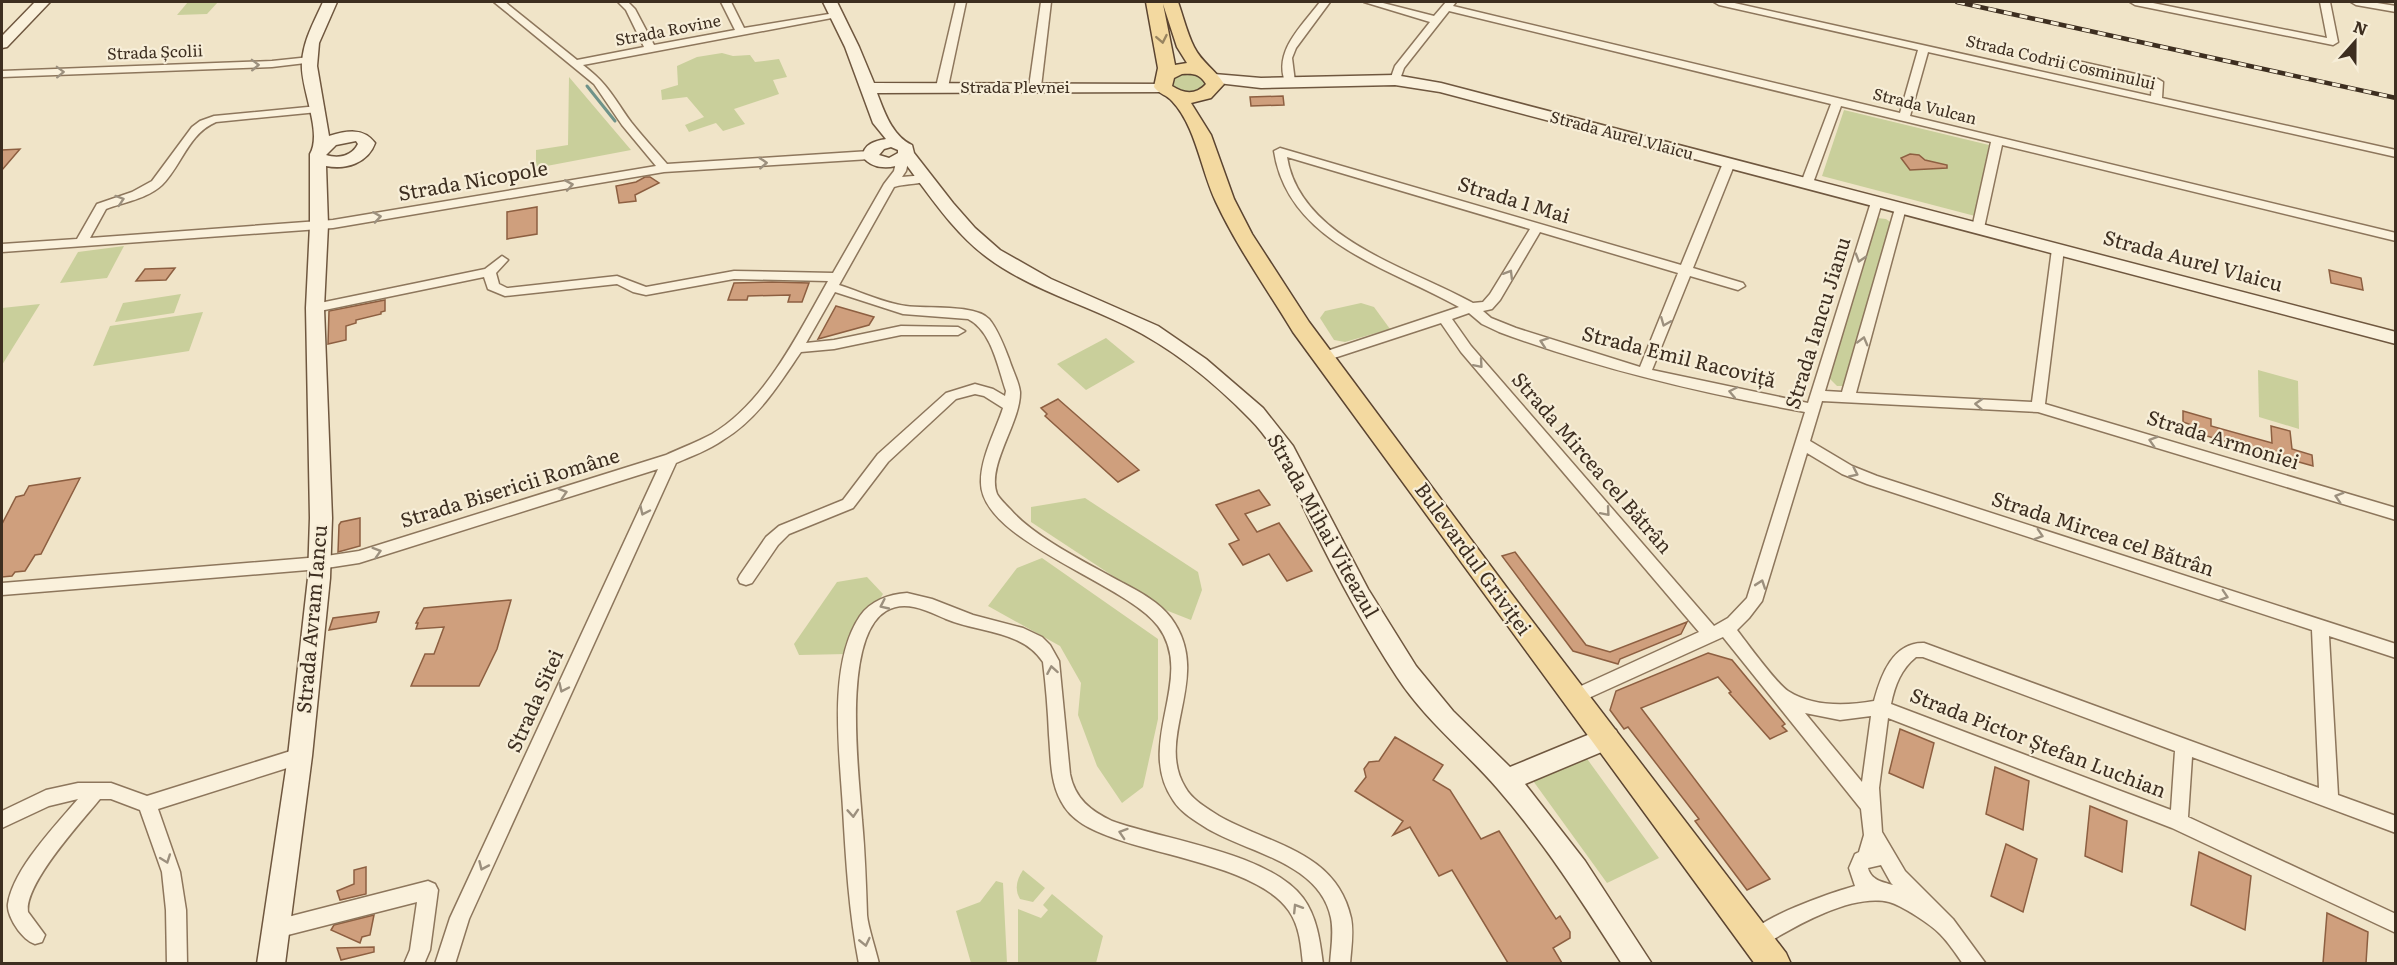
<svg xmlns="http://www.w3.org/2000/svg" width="2397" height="965" viewBox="0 0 2397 965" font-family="Literata,serif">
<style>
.green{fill:#c9cf9b}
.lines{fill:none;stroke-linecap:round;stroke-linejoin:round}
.stream{stroke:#6f938a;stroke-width:3}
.building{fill:#cf9f7d;stroke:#8d5f41;stroke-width:1.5}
.street-casing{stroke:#8d765c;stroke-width:3}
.secondary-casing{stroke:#6f573f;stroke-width:3}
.primary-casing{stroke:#5b4430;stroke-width:3}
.street{fill:#faf1dc;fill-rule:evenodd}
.secondary{fill:#faf1dc;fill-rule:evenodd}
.primary{fill:#f3d9a0;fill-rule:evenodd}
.rail-casing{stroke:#3d2e20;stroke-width:4.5}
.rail{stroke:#f7eed8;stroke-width:3;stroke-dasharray:8;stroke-linecap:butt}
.oneway{stroke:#988460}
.oneway2{stroke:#9c907e}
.labels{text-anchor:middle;stroke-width:4.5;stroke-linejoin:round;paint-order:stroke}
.far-street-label{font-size:16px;fill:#3d2e20;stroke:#f7eed8}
.street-label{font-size:20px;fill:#3d2e20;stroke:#f7eed8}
</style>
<rect width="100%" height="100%" fill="#f0e4c8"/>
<g class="green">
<polygon points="188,2 218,2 207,14 177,15"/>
<polygon points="722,53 733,56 750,55 755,62 779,59 787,77 773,80 779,94 734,109 745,124 723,131 716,123 689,132 685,125 704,117 687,97 662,100 661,90 678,85 677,66 697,57"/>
<polygon points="1187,72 1208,79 1206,89 1188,94 1170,89 1170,78"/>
<polygon points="569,77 631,150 536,168 536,150 568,145"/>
<polygon points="1844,110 1989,145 1975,216 1822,176"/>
<polygon points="1877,218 1886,219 1893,224 1845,386 1837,386 1828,377"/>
<polygon points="124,246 107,278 60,283 78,252"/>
<polygon points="181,294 174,313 115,322 123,303"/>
<polygon points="1361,303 1374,307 1390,329 1345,342 1334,340 1320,318 1325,311"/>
<polygon points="40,304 2,365 2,308"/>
<polygon points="203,312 189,351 93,366 110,326"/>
<polygon points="1106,338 1135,362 1086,390 1057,364"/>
<polygon points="2258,370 2298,381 2299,429 2259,417"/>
<polygon points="1085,498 1198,572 1202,590 1191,620 1163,609 1031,522 1031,507"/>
<polygon points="1042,558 1158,639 1158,719 1143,787 1122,803 1097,766 1078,715 1081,683 1060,646 988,606 1017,568"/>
<polygon points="867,577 883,594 847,654 799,655 794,644 837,582"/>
<polygon points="1585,756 1659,858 1607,883 1531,778"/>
<path d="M1023,870l22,18 -12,14 -13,-3c-6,-10 -3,-20 3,-29z"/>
<polygon points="996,881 1003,883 1007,963 971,963 956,911 980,902"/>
<polygon points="1052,894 1103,936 1096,963 1018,963 1018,909 1041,918 1048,910 1043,905"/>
</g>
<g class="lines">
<polyline class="stream" points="587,86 615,121"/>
</g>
<g class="building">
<polygon points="1283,96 1284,105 1251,106 1250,97"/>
<polygon points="20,149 2,170 2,150"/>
<polygon points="1910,154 1919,155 1925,160 1947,165 1947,168 1910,170 1901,158"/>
<polygon points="645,177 650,177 659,183 635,195 636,201 619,203 616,186 636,182"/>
<polygon points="537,207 537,234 507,239 507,212"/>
<polygon points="175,268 166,280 136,281 145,269"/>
<polygon points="2329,270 2361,278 2363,290 2331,283"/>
<polygon points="734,283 772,282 809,283 802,302 788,302 790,295 748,296 747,300 728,300"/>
<polygon points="385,300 385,311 381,312 381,314 356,320 356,323 346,326 346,340 328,344 329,311"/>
<polygon points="836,306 874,317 869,325 818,339"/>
<polygon points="1058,399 1139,470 1118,482 1045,416 1047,414 1041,408"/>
<polygon points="2183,411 2211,419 2211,426 2272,443 2271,426 2290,431 2292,449 2312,455 2313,466 2189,431 2189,424 2183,422"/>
<polygon points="80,478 41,554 35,555 25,571 15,572 12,576 2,577 2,524 16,497 24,495 29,486"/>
<polygon points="1259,490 1270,505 1245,514 1257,532 1279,523 1312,571 1287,581 1269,554 1243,565 1229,544 1239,540 1216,505"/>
<polygon points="360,518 360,546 338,552 339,525 341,522"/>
<polygon points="1515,552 1586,645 1610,652 1687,622 1681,634 1620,659 1618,664 1573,651 1502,556"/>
<polygon points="511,600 497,649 479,686 411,686 425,654 434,654 444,627 416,629 418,623 416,623 424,608"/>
<polygon points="379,612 376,622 329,630 333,618"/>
<polygon points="1708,653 1732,660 1785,724 1782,726 1787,731 1770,739 1729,693 1731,692 1718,677 1641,708 1770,879 1747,890 1695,821 1699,819 1628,727 1624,729 1610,710 1616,691"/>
<polygon points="1900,729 1934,743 1923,788 1889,773"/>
<polygon points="1395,737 1443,765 1433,780 1450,790 1481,839 1499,831 1556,919 1560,916 1570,932 1570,938 1553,948 1562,963 1508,963 1452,870 1439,876 1410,827 1393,835 1403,821 1355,791 1366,777 1364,769 1369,762 1379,761"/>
<polygon points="1995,767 2029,781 2023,830 1986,814"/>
<polygon points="2090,806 2127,821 2122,872 2085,856"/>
<polygon points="2006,844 2037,859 2023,912 1991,896"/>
<polygon points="2199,852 2251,876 2245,930 2191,905"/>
<polygon points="366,867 366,894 340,900 337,891 354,884 354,870"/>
<polygon points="2327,913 2368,932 2366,963 2323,963"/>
<polygon points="374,915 370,935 362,937 360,943 331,930 334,925"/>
<polygon points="374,947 374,952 341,960 337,948"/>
</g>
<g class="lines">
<g class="street-casing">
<g id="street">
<path d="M494,2h11l72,58 67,-13 -18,-37 -8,-8h10l7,7 19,36 81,-15 -14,-28h10l13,26 97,-16 1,2 -5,3 -254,48c26,20 30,32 48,57 11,14 24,28 36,42l203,-13 6,4 -6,4 -206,13 -331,56 -331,24v-8l75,-5 20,-35 35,-12 20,-11 40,-54 8,-6 14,-5 104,-10 6,3 -6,3 -102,10c-28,12 -34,43 -54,63 -15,14 -38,17 -56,24l-16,29 243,-18 323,-54 -34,-41 -28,-41z"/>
<polygon points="956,2 966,2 948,87 942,90 936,87"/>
<polygon points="1041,2 1051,2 1041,87 1035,90 1029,87"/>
<path d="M1320,2h10l-34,46 -4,10 3,24 -5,3 -4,-1c-14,-32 16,-58 34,-82z"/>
<polygon points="1364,2 1379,2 1434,16 1446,2 1456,2 1453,6 1900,113 1918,50 1719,5 1714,2 1730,2 2151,96 2152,84 2073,66 2068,63 2073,60 2158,79 2163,82 2162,98 2396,150 2396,157 1928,52 1910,116 2396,233 2396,241 2002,145 1984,228 1978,232 1972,228 1991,142 1841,106 1813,183 1807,187 1801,183 1831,104 1449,11 1404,68 1399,82 1395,83 1390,80 1395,66 1430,22"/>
<polygon points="2130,2 2148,2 2327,38 2320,2 2330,2 2338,42 2333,45 2135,5"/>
<polygon points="2351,2 2371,2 2396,6 2396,12 2356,5"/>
<polygon points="310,57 314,58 314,62 272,67 2,77 2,71 272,61"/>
<path d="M1280,148l401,117 42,-102 2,-2h8l2,2 -42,105 50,15 2,3 -7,4 -48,-14 -38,94 156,33 64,-204h8l2,3 -57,189 17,1 54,-187 4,-1 6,4 -50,185 176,9 20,-153 2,-3h8l2,3 -19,155 351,104v12l-358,-108 -216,-11 -12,40 42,25 25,10 519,168v14l-67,-22 9,159 58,21v17l-204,-76 -4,60 208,97v19l-224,-105 -284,-110 -9,70 3,44 23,39 48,48 33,45h-23c-7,-10 -14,-21 -23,-30 -8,-9 -39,-29 -51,-32 -37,-9 -94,24 -125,43l-7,3 -7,-3 -3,-7c9,-20 86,-46 108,-52l-6,-18 6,-14 4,-2 5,-17 -3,-26 -138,-172 -141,64 -6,2 -6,-2 -3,-5 3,-5 129,-59 -238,-280 -20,-29 -113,37h-10l-2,-3 2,-3 141,-47c-69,-39 -171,-64 -185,-156zM1287,157l243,72 -40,65 -7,8 -10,1c-63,-35 -173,-64 -186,-146zM1540,232l138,41 -38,94 -124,-39 -25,-10 -8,-7 9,-2 8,-9zM1469,313l13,11 17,8c99,37 202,61 306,80l-58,186 -19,20 -14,8 -243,-280 -19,-27zM1807,453l35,21 25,10 445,146 7,158 -395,-145c-31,-1 -43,32 -50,58 -28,5 -61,6 -86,-10 -12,-8 -41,-48 -51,-61l12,-12 13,-17zM1916,657h7l252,94 -4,59 -280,-106c4,-19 10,-35 25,-47zM1805,713l35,7 31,-4 -9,66zM1881,865l10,18 2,2c-11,-3 -22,-5 -25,-17z"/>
<path d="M903,154l6,4 -3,13 -4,6 23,-2 6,4c-8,6 -25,4 -37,8l-55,98c22,7 45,18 67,21 20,3 69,-2 83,13 9,11 15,27 20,40 3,10 10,23 11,33 1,30 -34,74 -23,102 3,5 9,11 13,15 25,29 79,55 113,74 17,9 36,19 48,35 43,58 -17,118 14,169 7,13 22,21 34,29 51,29 117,35 132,102 3,15 0,31 -1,46h-20c1,-15 4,-31 1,-46 -11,-55 -82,-65 -123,-89 -12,-8 -27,-16 -35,-29 -39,-58 24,-122 -15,-174 -33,-44 -179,-85 -177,-145 0,-24 15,-51 22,-73l-19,-12 -9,-2 -19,5 -68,63 -35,46 -64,26 -11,11 -26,38 -6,2 -6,-2 -2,-4 2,-4 26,-38 13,-11 64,-26 35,-46 68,-61 29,-9 18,5 12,7 1,-5c-8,-23 -14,-60 -38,-72l-65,-5 -68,-22 -29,51 28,-3 67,-14 57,1 7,4 -7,4h-57l-67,14 -33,3c-22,32 -43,67 -78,88 -14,10 -31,16 -47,23l-207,456 -14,45h-20l15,-46 208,-449 -299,94 -39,6 -318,26v-12l318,-26 39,-6 307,-96c15,-7 31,-13 46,-21 53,-31 87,-102 116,-153l-94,-2 -88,16 -13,-3 -16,-8 -112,12 -17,-7 -4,-12 -169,35 -7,-4 7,-4 170,-35 17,-13 6,4 -12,13 3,11 8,4 110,-12 29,11 88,-16 99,2 51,-89 10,-13 3,-13z"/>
<path d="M907,593l25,6 41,16 50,13 19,9 8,8 9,16 11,113c5,25 21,37 42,47 52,19 158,32 191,77 14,19 17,43 20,66h-20c-2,-18 -3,-37 -14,-53 -29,-43 -129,-55 -178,-74 -19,-7 -40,-16 -50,-36 -11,-20 -10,-43 -12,-66 -1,-24 -3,-49 -6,-73 -21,-32 -64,-29 -97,-43 -18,-8 -41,-20 -60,-8 -45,27 -27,164 -24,209 3,32 4,64 5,95 1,12 9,35 12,49h-20c-10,-52 -13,-102 -16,-155 -3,-55 -16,-144 17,-193 10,-15 29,-22 47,-23z"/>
<path d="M300,748l6,2 3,6 -3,6 -148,47 22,63 6,38 1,54h-20l-1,-54 -4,-38 -22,-62 -29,-11h-11c-18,22 -76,85 -72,113l17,23 -3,7 -7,2c-8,-3 -12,-8 -17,-14 -5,-7 -11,-18 -10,-26 5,-35 48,-79 70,-105l-29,7 -47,22v-17l44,-21 32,-7h33l36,13z"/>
<polygon points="428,881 435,884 438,890 430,950 424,964 404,964 410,950 417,902 276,938 269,936 266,929 269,922 276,920"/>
</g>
</g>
<g class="secondary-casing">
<g id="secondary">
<polygon points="35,2 50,2 7,47 2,48 2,36"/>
<path d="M323,2h14l-18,41 -2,23 12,70c17,-5 34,-9 46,7 -7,20 -29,27 -49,23l2,59 -4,83 8,210 -2,60 -18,178 -27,208h-28l31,-208 20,-178 2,-60 -4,-210 4,-83v-71c13,-22 -10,-66 -8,-91 1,-22 12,-41 21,-61zM356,141l2,3c-6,12 -19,15 -32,11l10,-10z"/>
<path d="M823,2h14l22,45 15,36 294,1 3,3 -8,5 -286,1c7,18 15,43 35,52l2,8 39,50 22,25 25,22 51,29 107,47 48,33 57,49 30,38 75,143 48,77 37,45 57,56 97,-40 9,3 3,8 -3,8 -91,38 60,77 67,103h-30c-39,-61 -78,-122 -125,-176 -33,-38 -72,-68 -100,-111 -32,-49 -60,-101 -86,-154 -18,-36 -32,-75 -61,-104 -35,-36 -78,-71 -123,-93 -46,-23 -97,-37 -139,-68 -34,-25 -58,-62 -83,-95 -14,6 -32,7 -42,-6 0,-13 12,-16 23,-18l-13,-16 -28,-76zM891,147l7,3v3l-9,5 -10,-3 5,-6z"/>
<polygon points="1214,74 1261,78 1395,75 1441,83 2396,332 2396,344 1440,92 1395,85 1261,88 1209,82 1206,79"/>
</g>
</g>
<g class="primary-casing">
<path id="primary" d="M1146,2h32c5,14 9,31 16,45 8,16 21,22 30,37l-13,14 -20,5 20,32 23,64 18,35 57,88 201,270 276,361 5,11h-36l-462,-632c-26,-43 -56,-85 -77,-130 -15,-31 -20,-76 -44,-101 -5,-6 -13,-7 -18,-14l4,-19zM1163,4l14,43 10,16 -12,2zM1182,74c11,-1 18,0 24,10 -10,11 -22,10 -34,2l2,-8z"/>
</g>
<use href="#street" class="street"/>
<use href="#secondary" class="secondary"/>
<use href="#primary" class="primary"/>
<g class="rail-casing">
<polyline id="rail" points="1957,2 2396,98"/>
</g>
<use href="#rail" class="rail"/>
</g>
<defs><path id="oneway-chevron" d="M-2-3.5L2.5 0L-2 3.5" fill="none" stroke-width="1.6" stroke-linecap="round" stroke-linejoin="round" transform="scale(1.5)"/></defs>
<use class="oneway" href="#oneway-chevron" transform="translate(1162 39) rotate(79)"/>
<g class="oneway2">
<use href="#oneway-chevron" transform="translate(255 65) rotate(-2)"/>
<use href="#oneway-chevron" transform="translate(60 72) rotate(-2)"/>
<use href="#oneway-chevron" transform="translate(763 163) rotate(-4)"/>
<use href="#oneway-chevron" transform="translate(569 185) rotate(-10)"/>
<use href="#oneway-chevron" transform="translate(120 200) rotate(-18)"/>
<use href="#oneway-chevron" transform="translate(377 217) rotate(-9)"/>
<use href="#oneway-chevron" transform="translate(1860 258) rotate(107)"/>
<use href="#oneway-chevron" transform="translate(1509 274) rotate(-59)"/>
<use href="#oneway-chevron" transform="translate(1665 322) rotate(112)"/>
<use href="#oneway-chevron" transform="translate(1863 341) rotate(-75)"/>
<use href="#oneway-chevron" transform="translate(1544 342) rotate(-161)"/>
<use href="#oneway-chevron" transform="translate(1479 364) rotate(49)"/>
<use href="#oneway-chevron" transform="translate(1733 392) rotate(-168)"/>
<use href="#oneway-chevron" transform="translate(1979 404) rotate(-177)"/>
<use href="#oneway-chevron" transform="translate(2153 441) rotate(-163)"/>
<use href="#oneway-chevron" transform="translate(1854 473) rotate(25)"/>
<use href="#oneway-chevron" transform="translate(563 493) rotate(-17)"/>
<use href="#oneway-chevron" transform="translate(2339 497) rotate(-163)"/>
<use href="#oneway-chevron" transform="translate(644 511) rotate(115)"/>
<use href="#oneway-chevron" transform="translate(1606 512) rotate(49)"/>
<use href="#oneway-chevron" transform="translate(2039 535) rotate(18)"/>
<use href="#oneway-chevron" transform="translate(377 552) rotate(-17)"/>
<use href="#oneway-chevron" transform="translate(1761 584) rotate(-71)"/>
<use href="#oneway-chevron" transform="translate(2224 596) rotate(18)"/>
<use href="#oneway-chevron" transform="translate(884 605) rotate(155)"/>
<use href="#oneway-chevron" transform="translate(1052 670) rotate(-100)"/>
<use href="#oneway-chevron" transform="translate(563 688) rotate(115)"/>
<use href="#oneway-chevron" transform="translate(853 813) rotate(86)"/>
<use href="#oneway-chevron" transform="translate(1123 833) rotate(-162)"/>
<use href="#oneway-chevron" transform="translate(166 859) rotate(70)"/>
<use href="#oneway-chevron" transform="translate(483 866) rotate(114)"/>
<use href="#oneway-chevron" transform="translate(1297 908) rotate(-122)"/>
<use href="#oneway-chevron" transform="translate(865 942) rotate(77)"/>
</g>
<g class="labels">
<g class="far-street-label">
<text transform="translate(668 30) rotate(-11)" y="6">Strada Rovine</text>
<text transform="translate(155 52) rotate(-2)" y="6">Strada Școlii</text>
<text transform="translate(2061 62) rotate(13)" y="6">Strada Codrii Cosminului</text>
<text x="1015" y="93">Strada Plevnei</text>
<text transform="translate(1925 106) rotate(14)" y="6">Strada Vulcan</text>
<text transform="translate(1622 135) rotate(15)" y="6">Strada Aurel Vlaicu</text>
</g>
<g class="street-label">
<text transform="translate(473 181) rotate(-10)" y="7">Strada Nicopole</text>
<text transform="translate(1514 200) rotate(17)" y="7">Strada 1 Mai</text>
<text transform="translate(2193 261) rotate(15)" y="7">Strada Aurel Vlaicu</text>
<text transform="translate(1818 323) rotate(-73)" y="7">Strada Iancu Jianu</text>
<text transform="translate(1679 357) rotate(14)" y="7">Strada Emil Racoviță</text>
<text transform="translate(2223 440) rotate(17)" y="7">Strada Armoniei</text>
<text transform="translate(1592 463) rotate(49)" y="7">Strada Mircea cel Bătrân</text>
<text transform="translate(510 488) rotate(-17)" y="7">Strada Bisericii Române</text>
<text transform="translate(1323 526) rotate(61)" y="7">Strada Mihai Viteazul</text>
<text transform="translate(2103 534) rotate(18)" y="7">Strada Mircea cel Bătrân</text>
<text transform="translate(1473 559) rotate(54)" y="7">Bulevardul Griviței</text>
<text transform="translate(312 619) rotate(-85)" y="7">Strada Avram Iancu</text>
<text transform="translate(535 701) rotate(-66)" y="7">Strada Sitei</text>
<text transform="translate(2038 743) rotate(21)" y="7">Strada Pictor Ștefan Luchian</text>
</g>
</g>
<rect width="2397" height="965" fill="none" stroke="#3d2e20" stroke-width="6"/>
<g transform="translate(2355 42) rotate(21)" stroke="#f7eed8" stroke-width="4.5" paint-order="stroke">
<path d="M0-4.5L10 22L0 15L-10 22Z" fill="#3d2e20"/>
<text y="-9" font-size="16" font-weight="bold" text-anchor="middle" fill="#3d2e20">N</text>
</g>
</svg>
